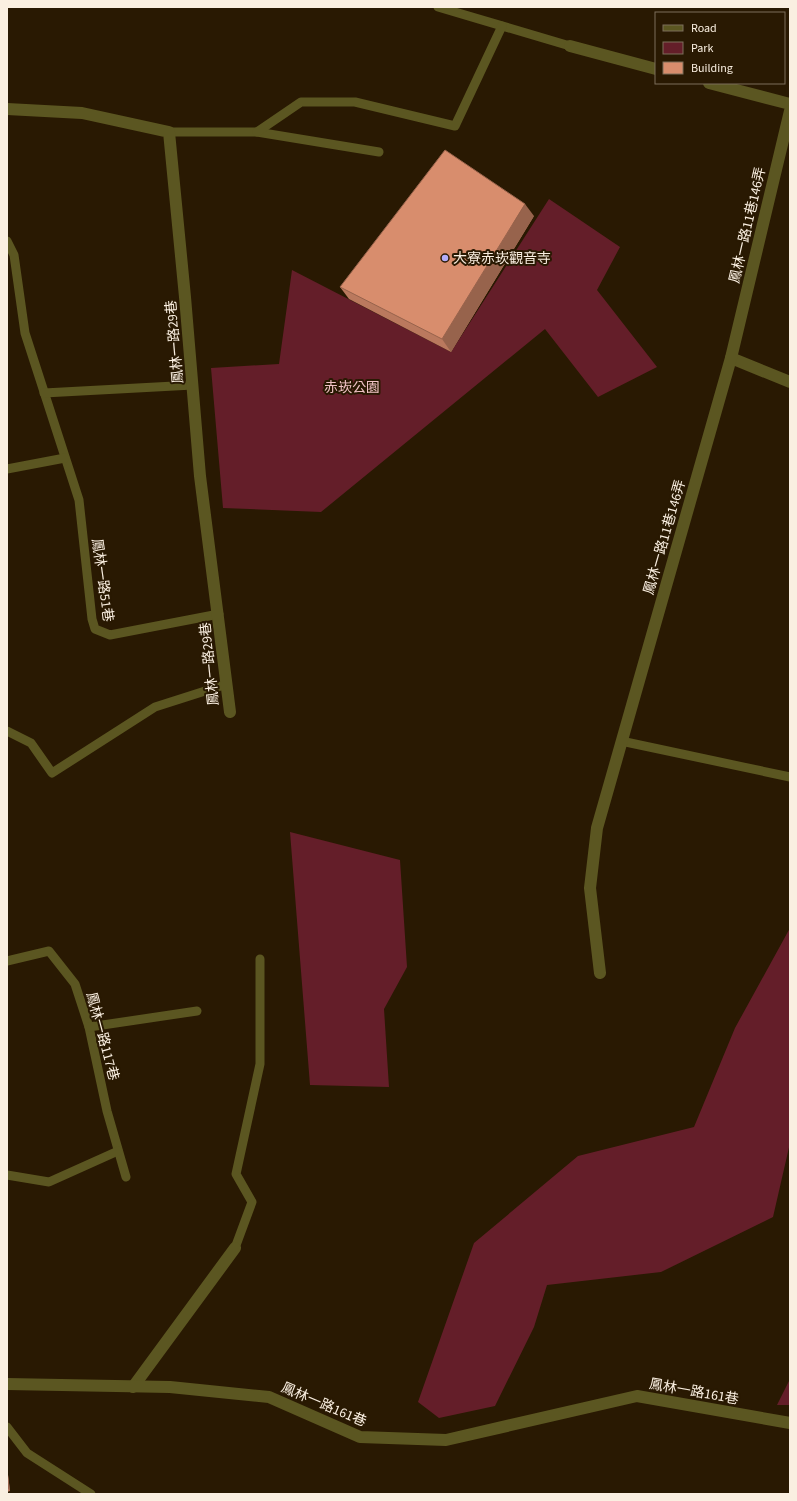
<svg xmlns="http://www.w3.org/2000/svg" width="797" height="1501" viewBox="0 0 797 1501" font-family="'Source Sans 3','Noto Sans TC',sans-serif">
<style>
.green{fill:#641e29}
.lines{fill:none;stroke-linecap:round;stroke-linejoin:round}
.service{stroke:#5b5621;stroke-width:9}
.minor{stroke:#5b5621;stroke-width:12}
.tertiary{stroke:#5b5621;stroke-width:12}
.wall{fill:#ba795e}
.shaded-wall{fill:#97634c}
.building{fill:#d88d6d;stroke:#97634c}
.poi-dot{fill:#b3adf9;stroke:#291902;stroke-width:1.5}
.labels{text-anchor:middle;stroke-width:4;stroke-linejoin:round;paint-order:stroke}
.street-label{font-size:14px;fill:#faefe1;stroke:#291902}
.poi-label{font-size:14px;fill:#faefe1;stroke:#291902;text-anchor:start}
.park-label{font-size:14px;fill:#f0c2c5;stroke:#291902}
</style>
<rect width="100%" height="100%" fill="#291902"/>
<g class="green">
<polygon points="549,199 620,247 597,290 657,367 598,397 545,329 321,512 223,508 211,368 279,364 292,270 451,352"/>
<polygon points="290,832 400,860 407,967 384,1009 389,1087 310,1085"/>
<polygon points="790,928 790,1143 773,1217 661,1272 547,1285 534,1327 495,1406 439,1418 418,1402 474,1243 578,1156 694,1127 735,1028"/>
<polygon points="790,1379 790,1405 777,1405"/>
</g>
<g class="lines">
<g class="service">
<polyline points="438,7 570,46"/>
<polyline points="169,132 257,132 379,152"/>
<polyline points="257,132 301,102 355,102 455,126 502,26"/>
<polyline points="7,241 14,255 25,333 79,500 92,619 95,629 110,635 219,614"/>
<polyline points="44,393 193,385"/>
<polyline points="7,469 65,458"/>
<polyline points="7,731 31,743 52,773 155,707 227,684"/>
<polyline points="621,741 790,777"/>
<polyline points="7,961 49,951 75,984 89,1027 107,1111 126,1177"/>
<polyline points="89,1027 197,1011"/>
<polyline points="7,1175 49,1182 118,1151"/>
<polyline points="235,1248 252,1202 236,1174 260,1064 260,959"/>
<polyline points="7,1427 27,1453 91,1494"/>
</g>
<g class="minor">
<polyline points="570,46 656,69"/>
<polyline points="709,83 790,104"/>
<polyline points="7,109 82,113 169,132 185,297 200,476 230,712"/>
<polyline points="731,358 790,382"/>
<polyline points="600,973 590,888 597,828 731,358 790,111"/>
<polyline points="133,1387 235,1248"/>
</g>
<polyline class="tertiary" points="7,1384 170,1387 269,1397 360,1437 446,1440 637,1396 790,1423"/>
</g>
<g class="wall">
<polygon points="534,216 451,352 349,299 340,287"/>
<polygon points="7,1467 10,1491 7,1492"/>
</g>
<g class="shaded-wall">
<polygon points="525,204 534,216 451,352 442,339"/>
<polygon points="7,1467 10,1491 7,1487"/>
</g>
<polygon class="building" points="445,150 525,204 442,339 340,287"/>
<circle class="poi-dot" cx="445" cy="258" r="4"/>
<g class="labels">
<g class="street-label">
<text transform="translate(747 225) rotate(-77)" y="5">鳳林一路11巷146弄</text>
<text transform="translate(174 342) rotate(-95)" y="5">鳳林一路29巷</text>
<text transform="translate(664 537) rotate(-74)" y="5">鳳林一路11巷146弄</text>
<text transform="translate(103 580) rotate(82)" y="5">鳳林一路51巷</text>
<text transform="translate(209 664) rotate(-96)" y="5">鳳林一路29巷</text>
<text transform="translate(103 1036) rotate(75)" y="5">鳳林一路117巷</text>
<text transform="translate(694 1391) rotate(10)" y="5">鳳林一路161巷</text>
<text transform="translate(324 1404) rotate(23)" y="5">鳳林一路161巷</text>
</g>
<g class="poi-label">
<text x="453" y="263">大寮赤崁觀音寺</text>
</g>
<g class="park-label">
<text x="352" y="392">赤崁公園</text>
</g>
</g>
<rect width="797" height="1501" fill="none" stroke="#faefe1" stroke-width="16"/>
<rect x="655" y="12" width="130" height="72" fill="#291902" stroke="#7d6f5b"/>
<rect x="663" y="25" width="20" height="6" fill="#5b5621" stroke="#7d6f5b"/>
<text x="691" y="32" font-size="12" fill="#faefe1">Road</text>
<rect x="663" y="42" width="20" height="12" fill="#641e29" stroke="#7d6f5b"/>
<text x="691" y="52" font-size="12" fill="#faefe1">Park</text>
<rect x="663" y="62" width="20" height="12" fill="#d88d6d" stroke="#7d6f5b"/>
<text x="691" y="72" font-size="12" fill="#faefe1">Building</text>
</svg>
